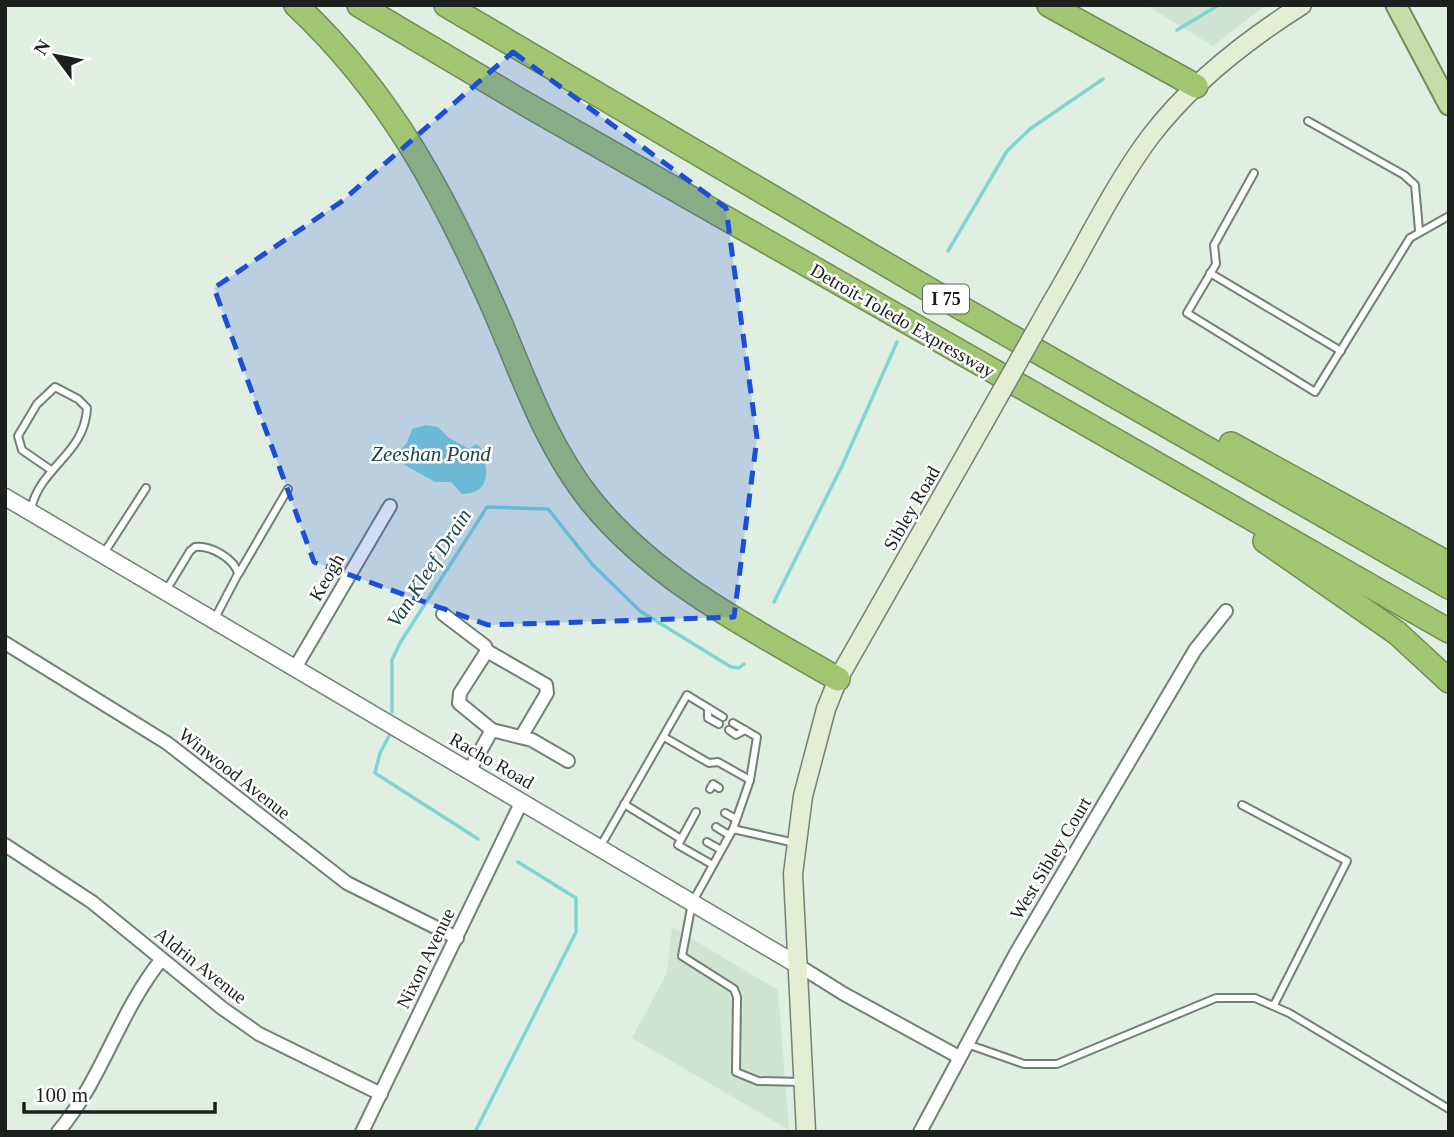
<svg xmlns="http://www.w3.org/2000/svg" width="1454" height="1137" viewBox="0 0 1454 1137" font-family="Georgia,serif">
<style>
.built{fill:#d0e4d3}
.water{fill:#7fd4d4}
.lines{fill:none;stroke-linecap:round;stroke-linejoin:round}
.stream{stroke:#7fd4d4;stroke-width:3.5}
.service-casing{stroke:#738075;stroke-width:10}
.minor-casing{stroke:#738075;stroke-width:16}
.tertiary-casing{stroke:#738075;stroke-width:19}
.secondary-casing{stroke:#738075;stroke-width:21}
.primary-casing{stroke:#738b54;stroke-width:23}
.motorway-casing{stroke:#738b54;stroke-width:26}
.service{stroke:#fff;stroke-width:6}
.minor{stroke:#fff;stroke-width:12}
.tertiary{stroke:#fff;stroke-width:16}
.secondary{stroke:#e3eed5;stroke-width:18}
.primary{stroke:#c7dcaa;stroke-width:19}
.motorway{stroke:#a2c572;stroke-width:23}
.secondary-bridge-casing{stroke:#738075;stroke-width:21;stroke-linecap:butt}
.secondary-bridge{stroke:#e3eed5;stroke-width:18}
.marked{fill:#1d4ed8;fill-opacity:0.2;stroke:#1d4ed8;stroke-width:5;stroke-dasharray:14 9;stroke-linejoin:round}
.labels{text-anchor:middle;stroke-width:5;stroke-linejoin:round;paint-order:stroke}
.shield{fill:#fff;stroke:#5f6360;stroke-width:2}
.shield-label{font-size:18px;font-weight:bold;fill:#1b201c}
.street-label{font-size:19px;fill:#1b201c;stroke:#fff}
.water-label{font-size:21px;font-style:italic;fill:#1c4444;stroke:#fff}
</style>
<rect width="100%" height="100%" fill="#e1efe3"/>
<g class="built">
<polygon points="1146,5 1266,5 1213,46"/>
<polygon points="672,927 778,990 789,1130 632,1038 667,973"/>
</g>
<path class="water" d="M426,425l12,2 11,11 20,11 7,-5 5,4c6,18 13,45 -19,46l-11,-12h-16l-39,-22 -2,-4 13,-13 5,-14z"/>
<g class="lines">
<g class="stream">
<polyline points="1177,30 1219,5"/>
<polyline points="948,251 1007,151 1030,129 1103,79"/>
<polyline points="774,602 842,466 897,342"/>
<polyline points="392,712 392,660 400,643 487,507 548,509 592,564 640,611 731,667 739,668 744,664"/>
<polyline points="389,736 380,753 375,773 478,839"/>
<polyline points="475,1132 576,932 576,898 518,862"/>
</g>
<g class="service-casing">
<g id="service">
<polyline points="1308,121 1404,175 1415,185 1419,230"/>
<polyline points="1254,173 1214,245 1216,264 1187,313 1315,392 1410,238 1449,216"/>
<polyline points="1210,273 1341,351"/>
<path d="M31,509c9,-42 54,-55 56,-101l-9,-9 -23,-12 -18,17 -19,32 4,14 29,20"/>
<polyline points="104,553 146,488"/>
<polyline points="239,573 288,489"/>
<path d="M167,589l23,-38 5,-4c16,-2 40,12 43,27l-23,44"/>
<polyline points="708,708 708,718 719,724"/>
<polyline points="733,723 757,737 750,780 733,829 692,903 682,956 734,989 737,997 736,1072 758,1081 801,1082"/>
<polyline points="729,730 736,735 745,730"/>
<polyline points="664,737 709,763 718,762 750,780"/>
<polyline points="710,789 713,784 719,788"/>
<polyline points="624,804 681,839"/>
<polyline points="1242,805 1347,861 1274,1005"/>
<polyline points="696,812 678,845 713,865"/>
<polyline points="725,813 736,819"/>
<polyline points="716,827 729,835"/>
<polyline points="733,829 795,843"/>
<polyline points="707,842 721,850"/>
<polyline points="600,847 687,695 723,717"/>
<polyline points="967,1044 1024,1064 1057,1064 1216,998 1255,998 1289,1013 1449,1109"/>
</g>
</g>
<g class="minor-casing">
<g id="minor">
<polyline points="443,614 485,646 487,651 460,693 459,703 492,730"/>
<polyline points="5,643 167,743 347,883 457,938"/>
<polyline points="487,651 546,685 547,693 521,737"/>
<polyline points="295,668 390,506"/>
<polyline points="469,771 492,730 532,740 568,761"/>
<polyline points="5,845 92,902 222,1008 259,1034 381,1094"/>
<polyline points="796,964 844,994 959,1057"/>
<path d="M58,1132c44,-52 60,-118 103,-172"/>
<polyline points="362,1132 522,801"/>
<polyline points="920,1132 1016,953 1195,650 1226,611"/>
</g>
</g>
<g class="tertiary-casing">
<polyline id="tertiary" points="5,497 796,964"/>
</g>
<g class="secondary-casing">
<g id="secondary">
<path d="M1052,302c32,-54 60,-114 98,-165 41,-54 95,-96 152,-132"/>
<polyline points="806,1132 793,874 803,796 826,709 838,679 983,424"/>
</g>
</g>
<g class="primary-casing">
<polyline id="primary" points="1396,5 1449,105"/>
</g>
<g class="motorway-casing">
<g id="motorway">
<path d="M296,5c95,89 148,190 200,308 28,65 50,132 95,188 65,80 159,127 247,178"/>
<polyline points="359,5 524,103 1449,631"/>
<polyline points="446,5 928,289 1449,587"/>
<polyline points="1049,5 1196,86"/>
<polyline points="1231,444 1449,564"/>
<polyline points="1265,541 1397,633 1449,681"/>
</g>
</g>
<use href="#service" class="service"/>
<use href="#minor" class="minor"/>
<use href="#tertiary" class="tertiary"/>
<use href="#secondary" class="secondary"/>
<use href="#primary" class="primary"/>
<use href="#motorway" class="motorway"/>
<g class="secondary-bridge-casing">
<polyline id="secondary-bridge" points="983,424 1052,302"/>
</g>
<use href="#secondary-bridge" class="secondary-bridge"/>
</g>
<path class="marked" d="M513,52l213,156 31,230 -23,179 -246,8 -174,-63 -100,-274 127,-86z"/>
<g class="labels">
<rect class="shield" x="923" y="284.5" width="46" height="29" rx="5"/>
<g class="shield-label">
<text x="946" y="305">I 75</text>
</g>
<g class="street-label">
<text transform="translate(903 320) rotate(30)" y="7">Detroit-Toledo Expressway</text>
<text transform="translate(911 508) rotate(-60)" y="7">Sibley Road</text>
<text transform="translate(326 577) rotate(-60)" y="7">Keogh</text>
<text transform="translate(492 760) rotate(30)" y="7">Racho Road</text>
<text transform="translate(235 773) rotate(38)" y="7">Winwood Avenue</text>
<text transform="translate(1050 858) rotate(-59)" y="7">West Sibley Court</text>
<text transform="translate(425 958) rotate(-64)" y="7">Nixon Avenue</text>
<text transform="translate(201 965) rotate(38)" y="7">Aldrin Avenue</text>
</g>
<g class="water-label">
<text x="431" y="461">Zeeshan Pond</text>
<text transform="translate(429 568) rotate(-57)" y="7">Van Kleef Drain</text>
</g>
</g>
<rect width="1454" height="1137" fill="none" stroke="#1b201c" stroke-width="14"/>
<g transform="translate(56 56) rotate(302)" stroke="#ffffff" stroke-width="5" paint-order="stroke">
<path d="M0-5L12 26L0 18L-12 26Z" fill="#1b201c"/>
<text y="-10" font-size="19" font-weight="bold" text-anchor="middle" fill="#1b201c">N</text>
</g>
<path d="M24 1102v10h191v-10" fill="none" stroke="#1b201c" stroke-width="3.5"/>
<text x="35" y="1102" font-size="21" fill="#1b201c" stroke="#ffffff" stroke-width="5" paint-order="stroke">100 m</text>
</svg>
